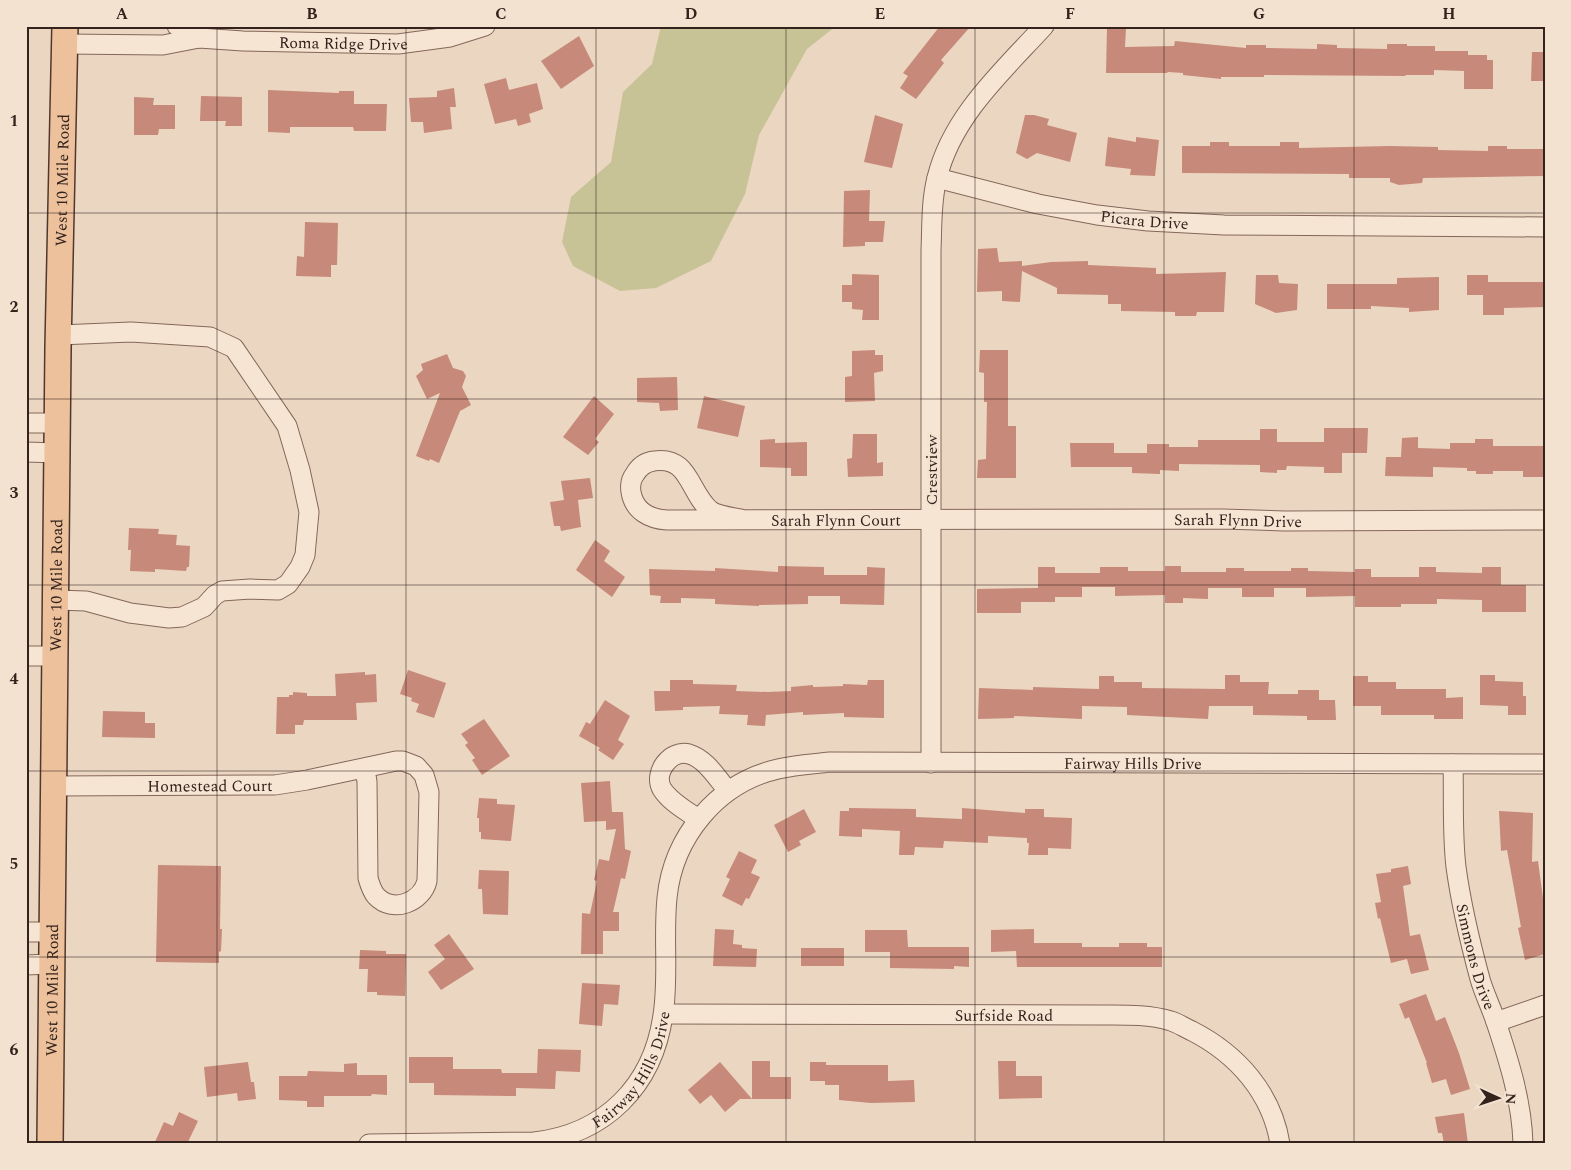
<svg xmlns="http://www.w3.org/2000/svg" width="1571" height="1170" viewBox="0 0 1571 1170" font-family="Spectral,serif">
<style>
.green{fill:#c8c396}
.building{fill:#c78979}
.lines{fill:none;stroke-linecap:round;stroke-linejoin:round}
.minor-casing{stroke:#84675a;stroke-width:21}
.major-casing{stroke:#51372e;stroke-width:28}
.minor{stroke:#f7e5d4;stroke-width:19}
.major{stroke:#edc19b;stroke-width:25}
.grid{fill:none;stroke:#34231d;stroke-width:1;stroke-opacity:0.55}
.labels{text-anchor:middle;stroke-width:4.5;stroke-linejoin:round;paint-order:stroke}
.street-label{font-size:16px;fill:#34231d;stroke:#f3e2d0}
.neatline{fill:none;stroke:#34231d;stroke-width:2}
.grid-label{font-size:16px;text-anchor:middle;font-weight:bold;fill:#34231d}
</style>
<rect width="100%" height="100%" fill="#ebd6c1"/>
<polygon class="green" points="661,26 836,26 807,49 759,135 745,194 711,261 656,288 620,291 573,266 562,242 571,197 611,162 623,92 652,64"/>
<g class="building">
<polygon points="940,26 971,26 941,60 944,63 916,99 900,88 908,76 903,73"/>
<polygon points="1107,28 1126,28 1125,47 1174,46 1175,41 1246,48 1246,45 1266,45 1266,48 1317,49 1317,44 1337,45 1337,48 1387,49 1387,44 1407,44 1407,46 1435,46 1435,51 1468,51 1468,55 1487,55 1487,60 1493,60 1493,89 1464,89 1464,71 1434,70 1434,75 1406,75 1405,76 1264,75 1264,77 1221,77 1221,79 1183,75 1183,73 1168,72 1167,73 1106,73"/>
<polygon points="579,36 594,66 561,89 541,61"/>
<polygon points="1532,52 1545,52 1545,81 1531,81"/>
<polygon points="506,78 509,90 537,83 543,109 529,114 531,122 518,126 516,119 495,124 484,84"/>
<polygon points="454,88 456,107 450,107 452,129 424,133 423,122 411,122 409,98 437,97 437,91"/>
<polygon points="268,90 339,93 339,91 354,91 354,104 387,104 386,131 354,131 353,127 290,127 290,133 268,132"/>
<polygon points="201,96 242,97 242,126 225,126 226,121 200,121"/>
<polygon points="134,97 154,98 153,105 175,105 175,129 159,129 158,135 134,135"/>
<polygon points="875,115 903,124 892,168 864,162"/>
<polygon points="1025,115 1034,115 1049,119 1047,125 1077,133 1070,162 1037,153 1027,159 1016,153"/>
<polygon points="1108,137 1136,142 1136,137 1159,140 1155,176 1130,175 1131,169 1105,166"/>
<polygon points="1210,142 1229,142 1229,146 1280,146 1280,142 1299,142 1299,148 1390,146 1438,147 1438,150 1488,151 1488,146 1507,146 1507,149 1545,149 1545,176 1423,178 1422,183 1399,185 1390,182 1390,178 1349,178 1349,174 1182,173 1182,146 1210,146"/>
<polygon points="870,190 869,221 885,221 883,242 865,242 865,246 843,247 844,191"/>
<polygon points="305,222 338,223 337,265 331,265 331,277 296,276 297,256 304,257"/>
<polygon points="997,248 999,262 1022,261 1022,266 1051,262 1088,261 1088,265 1156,268 1156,274 1226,272 1224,312 1197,312 1196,316 1175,316 1175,312 1121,311 1121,304 1108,304 1108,295 1057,294 1057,288 1022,271 1020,302 1002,301 1002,291 977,292 978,249"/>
<polygon points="852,274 879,275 879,320 862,320 863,310 852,309 852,302 842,302 842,285 852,285"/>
<polygon points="1256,275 1278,275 1279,283 1298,284 1297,310 1276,313 1255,304"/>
<polygon points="1467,275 1488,275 1488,282 1545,282 1545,307 1504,308 1504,315 1483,315 1483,295 1467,295"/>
<polygon points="1439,277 1439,310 1409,312 1409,308 1371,306 1371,309 1327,309 1327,284 1397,284 1397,278"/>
<polygon points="875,350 875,355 883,355 883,371 874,373 875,401 845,402 845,377 852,376 852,351"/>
<polygon points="980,350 1008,350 1008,426 1016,426 1016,478 977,478 978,460 986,459 987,402 984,402 984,373 979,372"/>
<polygon points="447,354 453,368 463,371 466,376 462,387 471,405 460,411 439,463 430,459 429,461 416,456 440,393 427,399 416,376 423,370 421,364"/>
<polygon points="677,377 678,410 660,411 659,403 637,402 637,378"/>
<polygon points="594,396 614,414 595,439 599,442 588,455 563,437"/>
<polygon points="704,396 745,406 738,437 697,428"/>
<polygon points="1324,428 1368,428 1367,453 1342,453 1342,473 1324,473 1324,467 1287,466 1286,470 1277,470 1277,473 1260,472 1260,465 1179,464 1179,471 1160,470 1160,474 1132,473 1132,467 1071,467 1070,443 1114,443 1114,453 1147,453 1147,444 1169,444 1169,447 1198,447 1198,440 1260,440 1260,429 1277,429 1277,442 1324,442"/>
<polygon points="853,434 877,434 877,463 883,462 883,476 848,477 847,459 852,458"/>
<polygon points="1418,437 1418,448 1450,449 1450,443 1475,443 1475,439 1493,439 1493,446 1545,446 1545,477 1523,477 1523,471 1493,471 1493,474 1476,474 1476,471 1467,471 1467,468 1433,467 1433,477 1385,476 1386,457 1401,457 1402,438"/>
<polygon points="775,439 775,443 807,442 807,476 791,476 791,468 760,467 760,440"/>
<polygon points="590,478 593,498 578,500 581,527 561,531 560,526 554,526 550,502 564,500 561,481"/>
<polygon points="129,528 159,529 158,534 177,535 176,545 190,546 189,567 187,567 186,571 155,569 155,572 130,571 131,550 128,550"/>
<polygon points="595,540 610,551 604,561 625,577 612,597 576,570"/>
<polygon points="778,566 824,567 824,575 867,575 867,567 885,568 884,605 840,604 840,596 808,596 808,604 759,605 759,606 715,604 715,599 681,598 681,603 660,603 661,596 650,595 649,569 715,571 715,568 778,572"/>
<polygon points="1165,566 1181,566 1181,572 1226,572 1226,568 1244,568 1244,571 1291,571 1291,568 1308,568 1308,571 1355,572 1355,569 1371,569 1371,577 1419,577 1419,567 1436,567 1436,572 1482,573 1482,567 1501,567 1501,585 1526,585 1526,612 1482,612 1482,600 1437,599 1437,604 1401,604 1401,607 1355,607 1355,596 1306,597 1306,588 1274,588 1274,597 1242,597 1242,588 1208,588 1208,599 1183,598 1183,603 1165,603 1165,595 1115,596 1115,587 1082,587 1082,597 1055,597 1055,602 1021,602 1021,613 977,613 977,589 1038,588 1038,567 1055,567 1055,573 1100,573 1100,567 1128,567 1128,571 1165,571"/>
<polygon points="408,670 446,683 434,718 416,712 419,704 411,701 412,698 400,694"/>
<polygon points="365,672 365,675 376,674 377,702 356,703 357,720 304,720 303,725 295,725 295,734 276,734 277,697 289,697 289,695 293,695 293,692 307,693 307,696 336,696 335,674"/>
<polygon points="1225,675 1240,675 1240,682 1269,682 1268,694 1298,694 1298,690 1319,690 1319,700 1335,700 1336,720 1307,720 1307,716 1253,715 1253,706 1209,706 1208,719 1127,715 1127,707 1082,706 1082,719 1014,716 1014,718 978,719 979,688 1033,690 1033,687 1099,689 1099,676 1114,676 1114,682 1142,682 1142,688 1225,689"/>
<polygon points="1480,675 1495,675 1495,681 1523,682 1523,696 1526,696 1526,715 1508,715 1508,706 1480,705"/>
<polygon points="1353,676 1368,676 1368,682 1396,682 1396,689 1446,689 1446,698 1463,697 1463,719 1434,719 1434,715 1381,715 1381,706 1353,706"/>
<polygon points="670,680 693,680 693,684 737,685 736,691 768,692 791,691 791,687 813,685 813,687 843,686 843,684 867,685 868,680 884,680 884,718 844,717 844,713 803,715 803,712 766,715 765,726 747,725 748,715 719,714 720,706 683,707 683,710 655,711 654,691 670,691"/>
<polygon points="605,700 630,716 618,740 624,744 613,760 598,750 600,748 579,736 586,722 590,724"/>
<polygon points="103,711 145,712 145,723 155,723 155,738 102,737"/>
<polygon points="484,719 510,756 482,775 472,760 475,758 465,745 468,743 461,734"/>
<polygon points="610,781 612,812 623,812 625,849 631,851 625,879 621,878 613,912 619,912 619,931 603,931 603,954 581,954 582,913 590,914 597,881 594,880 599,859 609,861 616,829 606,830 606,821 584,822 581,783"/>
<polygon points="479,798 497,799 497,804 515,805 511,841 481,839 481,832 479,832 479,818 477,818"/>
<polygon points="849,808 916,809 916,817 962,819 962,808 1025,813 1025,809 1044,809 1044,817 1072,818 1071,849 1048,848 1048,855 1028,855 1029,843 1027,843 1027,838 988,836 988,843 944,841 943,848 915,847 914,855 899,855 900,831 862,829 862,837 839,836 840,811 849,811"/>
<polygon points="804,809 816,832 799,841 801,845 788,852 774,825"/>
<polygon points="1499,811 1533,813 1532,862 1538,861 1545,913 1545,954 1525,960 1518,928 1521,927 1507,850 1501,851"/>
<polygon points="739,851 757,860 751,873 760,877 749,899 746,898 742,906 722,896 730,879 726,877"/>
<polygon points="158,865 221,866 220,929 222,929 221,951 219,952 219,963 156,962"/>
<polygon points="1408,866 1411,884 1403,886 1410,936 1420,934 1429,970 1411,974 1407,959 1391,963 1380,918 1378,919 1375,903 1381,902 1376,874 1391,872 1391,869"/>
<polygon points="479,870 509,871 508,915 483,914 482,889 478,889"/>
<polygon points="715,929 734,930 733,944 742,945 742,948 757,949 756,967 713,966"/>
<polygon points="1034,929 1034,943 1082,943 1082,947 1119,947 1119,943 1147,943 1147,947 1162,947 1162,967 1017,967 1016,951 991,952 991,930"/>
<polygon points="865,930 907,930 908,947 969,947 969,967 954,966 954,969 890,968 890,952 865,952"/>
<polygon points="449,934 474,969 441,990 428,972 445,959 434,945"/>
<rect x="801" y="948" width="43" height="18"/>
<polygon points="360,950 386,951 386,954 406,954 405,996 377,995 377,992 367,992 368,969 359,969"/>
<polygon points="582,983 620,985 618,1005 604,1004 602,1026 579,1024"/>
<polygon points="1426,994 1436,1021 1445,1017 1459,1053 1470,1089 1451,1095 1446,1079 1432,1083 1426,1063 1427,1063 1409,1017 1405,1019 1399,1004"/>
<polygon points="538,1049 581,1050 580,1072 556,1071 555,1089 516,1088 516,1096 434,1095 434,1083 409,1083 409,1057 453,1057 453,1069 501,1069 502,1073 537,1073"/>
<polygon points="752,1061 770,1061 770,1077 791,1077 791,1099 752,1099"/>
<polygon points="998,1061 1016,1061 1016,1076 1042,1076 1042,1098 999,1099"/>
<polygon points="248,1062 251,1082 254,1082 256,1099 238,1101 237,1093 207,1097 204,1067"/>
<polygon points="720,1062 752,1099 740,1099 725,1112 711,1095 700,1104 688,1090"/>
<polygon points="810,1062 826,1062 826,1065 888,1065 888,1081 914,1080 915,1102 871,1103 839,1100 839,1085 825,1085 825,1081 810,1081"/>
<polygon points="357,1063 357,1075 387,1075 387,1095 372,1094 371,1096 324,1096 324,1107 307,1107 307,1101 279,1100 279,1076 307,1076 308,1071 344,1072 344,1064"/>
<polygon points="179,1112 198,1121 187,1144 154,1144 164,1122 173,1126"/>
<polygon points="1464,1113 1468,1144 1444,1144 1442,1133 1438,1133 1435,1117"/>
</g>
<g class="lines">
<g class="minor-casing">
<g id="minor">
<polyline points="177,26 199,38"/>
<path id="s1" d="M65,44l98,1 36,-7 44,3 155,3 52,-7 35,-11"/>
<path id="s2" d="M937,178l101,26 59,11 51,6 76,4 321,2"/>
<polyline points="26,423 58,423"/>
<polyline points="26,452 58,453"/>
<path id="s3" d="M741,519c-10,-2 -22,-3 -30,-8 -22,-17 -21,-56 -57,-50 -8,1 -15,6 -19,13 -4,5 -5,12 -4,18 3,19 19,27 36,28l556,-1 61,2 261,-1"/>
<polyline points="56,600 86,601 130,613 169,618 182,617 204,607 215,595 222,591 250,589 278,590 288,584 300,567 305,555 309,512 300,470 287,426 234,348 210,337 131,332 59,335"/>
<polyline points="26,656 55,656"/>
<path d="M931,763v-512c1,-24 0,-50 6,-73 15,-62 66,-107 107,-152"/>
<path id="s4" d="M1453,764c1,34 -1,69 3,103 5,37 14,75 24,112 4,14 11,28 16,43 13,39 26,80 27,122"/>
<path id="s5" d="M54,786l221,-1 32,-5 89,-19h7l13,5 8,9 5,17 -2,89c-5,21 -34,33 -51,15 -4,-5 -6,-11 -8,-18l-1,-96 -2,-14"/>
<path d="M698,819c-11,-8 -28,-17 -36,-30 -9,-16 8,-40 27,-35 17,5 28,24 39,37"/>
<polyline points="26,932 53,932"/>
<polyline points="26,965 52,964"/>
<path id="s6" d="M664,1014l435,1c24,0 50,-1 72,6 7,2 14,7 21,10 45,23 80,62 88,113"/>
<polyline points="1496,1022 1545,1005"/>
<path id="s7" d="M369,1144l165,-2c71,-8 119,-56 129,-127 6,-38 0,-78 4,-117 6,-61 50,-115 111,-129 17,-4 35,-5 52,-7l715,2"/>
</g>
</g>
<g class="major-casing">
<g id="major">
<path id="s8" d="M50,1144l8,-796 7,-322"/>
</g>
</g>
<use href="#minor" class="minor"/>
<use href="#major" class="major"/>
</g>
<path class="grid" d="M217,26v1118M406,26v1118M596,26v1118M786,26v1118M975,26v1118M1164,26v1118M1354,26v1118M26,213h1519M26,399h1519M26,585h1519M26,771h1519M26,957h1519"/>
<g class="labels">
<g class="street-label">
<text dy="6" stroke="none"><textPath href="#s1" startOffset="279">Roma Ridge Drive</textPath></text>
<text dy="6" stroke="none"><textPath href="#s8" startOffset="964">West 10 Mile Road</textPath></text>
<text dy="6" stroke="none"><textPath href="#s2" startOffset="212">Picara Drive</textPath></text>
<text transform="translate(931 470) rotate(-90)" y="6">Crestview</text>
<text dy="6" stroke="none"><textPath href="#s3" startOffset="374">Sarah Flynn Court</textPath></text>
<text dy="6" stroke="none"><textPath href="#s3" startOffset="776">Sarah Flynn Drive</textPath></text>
<text dy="6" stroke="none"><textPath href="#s8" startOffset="559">West 10 Mile Road</textPath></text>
<text dy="6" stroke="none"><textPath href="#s7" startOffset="1015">Fairway Hills Drive</textPath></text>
<text dy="6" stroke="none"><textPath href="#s5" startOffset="156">Homestead Court</textPath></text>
<text dy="6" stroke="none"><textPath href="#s4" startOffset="195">Simmons Drive</textPath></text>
<text dy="6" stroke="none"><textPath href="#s8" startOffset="154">West 10 Mile Road</textPath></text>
<text dy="6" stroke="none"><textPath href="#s6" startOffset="340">Surfside Road</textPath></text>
<text dy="6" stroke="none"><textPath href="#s7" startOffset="296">Fairway Hills Drive</textPath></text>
</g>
</g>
<rect width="1571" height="1170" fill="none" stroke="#f3e2d0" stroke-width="55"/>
<g transform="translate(1498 1098) rotate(93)" stroke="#f3e2d0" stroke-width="4" paint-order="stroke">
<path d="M0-4L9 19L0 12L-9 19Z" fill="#34231d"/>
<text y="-8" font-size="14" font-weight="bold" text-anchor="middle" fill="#34231d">N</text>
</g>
<rect x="28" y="28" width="1516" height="1114" class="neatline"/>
<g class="grid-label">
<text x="122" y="19">A</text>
<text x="312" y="19">B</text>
<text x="501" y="19">C</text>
<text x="691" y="19">D</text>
<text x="880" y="19">E</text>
<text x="1070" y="19">F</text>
<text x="1259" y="19">G</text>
<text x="1449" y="19">H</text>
<text x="14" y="126">1</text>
<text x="14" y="312">2</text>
<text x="14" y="498">3</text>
<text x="14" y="684">4</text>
<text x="14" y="869">5</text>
<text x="14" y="1055">6</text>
</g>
</svg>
